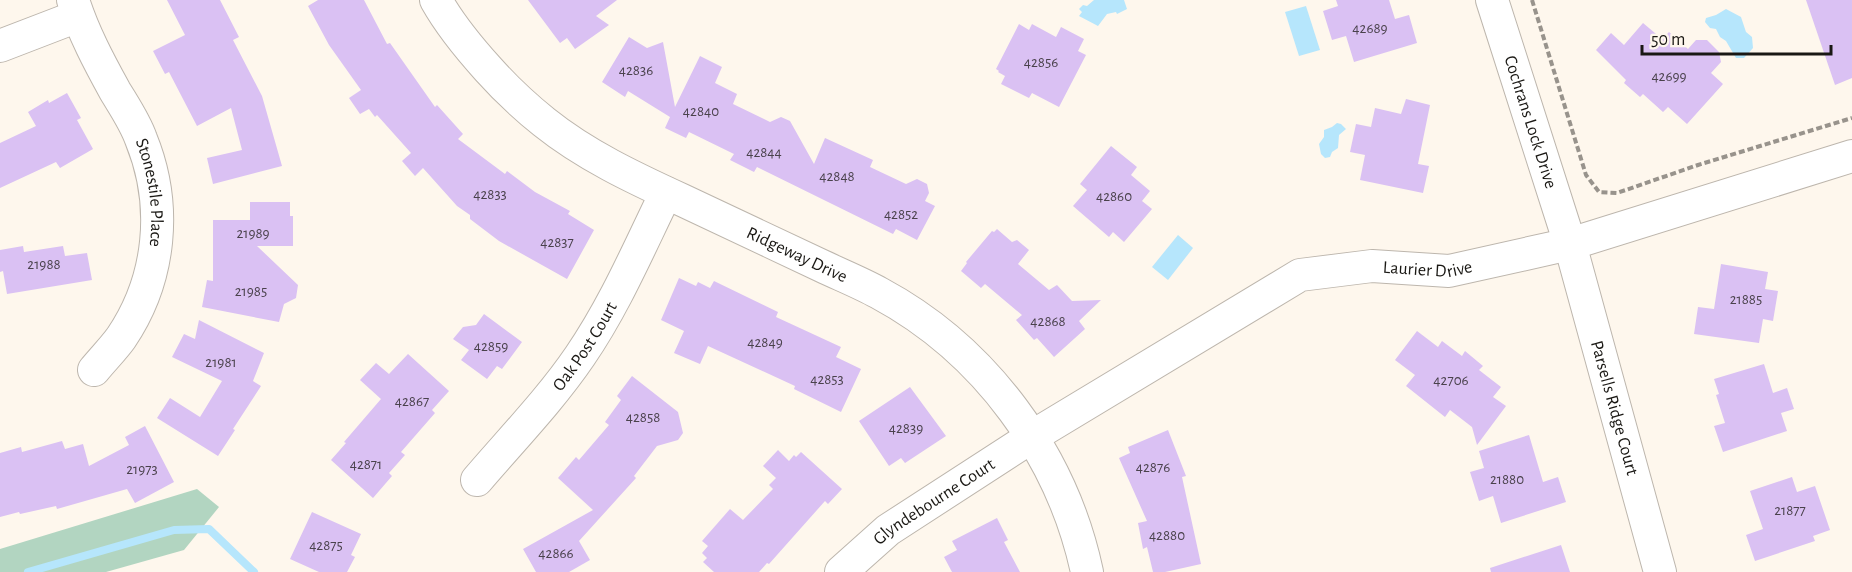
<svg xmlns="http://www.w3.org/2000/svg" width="1852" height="572" viewBox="0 0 1852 572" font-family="'Alegreya Sans',sans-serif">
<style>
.green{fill:#b2d5c1}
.water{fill:#b6e6fc}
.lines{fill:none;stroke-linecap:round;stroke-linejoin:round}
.stream{stroke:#b6e6fc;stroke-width:8}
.building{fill:#dac1f3}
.minor-casing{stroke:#bdb6ad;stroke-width:34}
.path{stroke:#98938c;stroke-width:4;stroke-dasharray:6 3;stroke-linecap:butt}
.minor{stroke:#fff;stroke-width:32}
.labels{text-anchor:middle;stroke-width:4.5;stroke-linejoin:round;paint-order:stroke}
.number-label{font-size:15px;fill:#4a424c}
.street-label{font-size:18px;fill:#1a1814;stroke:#fef7ed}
</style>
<rect width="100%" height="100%" fill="#fef7ed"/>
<polygon class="green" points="197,489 219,507 184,550 106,572 0,572 0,549"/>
<g class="water">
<polygon points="1094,0 1124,0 1127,9 1117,14 1116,12 1107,14 1098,26 1079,16 1082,12 1079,9 1083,5 1087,6"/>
<polygon points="1306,6 1320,50 1299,56 1285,12"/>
<polygon points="1726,9 1741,17 1746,32 1752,37 1753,48 1744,58 1736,58 1726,41 1720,37 1716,29 1710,28 1705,22 1706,18 1716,15"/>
<polygon points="1337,123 1341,124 1346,129 1339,135 1338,148 1332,152 1330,157 1325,158 1321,154 1319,144 1324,137 1324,130 1332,127"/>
<polygon points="1178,235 1193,248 1168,280 1152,267"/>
</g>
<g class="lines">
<polyline class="stream" points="28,572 174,530 209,529 254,572"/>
</g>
<g class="building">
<polygon points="167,0 220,0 239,37 233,40 262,96 282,166 213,184 207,158 242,150 231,108 197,126 169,72 165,74 153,51 185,35"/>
<polygon points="318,0 364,0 387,44 390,43 435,107 437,105 463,134 458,139 505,174 507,171 535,192 570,211 568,214 594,230 567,279 499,241 470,219 470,215 457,206 423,168 415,176 402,161 411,153 377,115 375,117 369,109 360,114 349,98 361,90 329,45 308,6"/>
<polygon points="528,0 617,0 596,16 609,25 575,49 567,38 560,43"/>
<polygon points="1336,0 1389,0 1395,19 1409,15 1417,43 1354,62 1346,36 1332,40 1323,11 1338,6"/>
<polygon points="1806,0 1852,0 1852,78 1835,85"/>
<polygon points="1643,23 1662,39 1669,32 1688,49 1696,40 1707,40 1719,52 1721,62 1711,73 1723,84 1687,124 1668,107 1663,112 1643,94 1640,97 1624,83 1626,80 1596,50 1611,33 1624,45"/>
<polygon points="1019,24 1029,30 1032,24 1056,37 1061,27 1084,39 1078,51 1086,55 1059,107 1032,93 1029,98 1001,84 1005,76 998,72 999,71 996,69"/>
<polygon points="629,37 647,48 663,42 675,107 700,56 722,67 715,83 737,94 733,104 770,122 781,117 790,121 814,164 825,138 873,160 870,167 906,184 917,179 927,184 929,193 925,201 935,206 917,240 896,229 893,234 757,167 754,172 730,160 734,154 689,132 686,138 665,128 670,117 628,91 625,97 602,82"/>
<polygon points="67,93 81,118 77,120 93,149 60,168 56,162 0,188 0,143 36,126 28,112 48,100 49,103"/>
<polygon points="1406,99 1430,105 1418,164 1429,166 1423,193 1360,180 1365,155 1350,152 1356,124 1371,127 1375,108 1401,114"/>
<polygon points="1111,146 1137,167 1131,175 1150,191 1142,201 1152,209 1124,242 1113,232 1109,237 1073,206 1087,190 1080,184"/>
<polygon points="250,202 290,202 290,216 293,216 293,246 257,246 298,285 296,298 284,304 279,322 202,307 207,280 213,281 213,220 250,220"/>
<polygon points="997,229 1012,242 1017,240 1029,250 1018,264 1049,290 1057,285 1072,301 1101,300 1079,321 1085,329 1054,357 1037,338 1034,340 1016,320 1022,315 985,284 981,288 961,271 967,263 966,262 992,231 994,232"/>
<polygon points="23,246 24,252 63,246 65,256 87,253 92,280 7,294 3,271 0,272 0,250"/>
<polygon points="1721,264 1768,272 1765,289 1778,291 1773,321 1763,319 1759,343 1694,334 1698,307 1714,309"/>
<polygon points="679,278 696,286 698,282 710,288 714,281 778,312 776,317 841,347 836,357 861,369 841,412 794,389 795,386 708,346 700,364 674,353 684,331 661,320"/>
<polygon points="484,314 522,342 502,369 497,366 487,379 461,360 469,350 453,339 463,327 476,325"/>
<polygon points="199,320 264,353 253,381 261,386 233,429 235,430 218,456 157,418 170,398 200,417 222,381 172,357 184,334 195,339"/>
<polygon points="1417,331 1438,347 1442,341 1462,356 1465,351 1483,366 1479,370 1501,387 1493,397 1506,406 1477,445 1472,427 1450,410 1445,417 1406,386 1415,375 1395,360"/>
<polygon points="408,354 449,391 432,410 435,413 401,452 405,455 389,473 392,476 373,498 331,460 346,443 344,442 381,399 360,380 376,363 389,374"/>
<polygon points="1764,364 1773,393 1787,388 1794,409 1781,413 1787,431 1723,452 1714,426 1725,423 1716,395 1719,394 1714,379"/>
<polygon points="632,376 678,412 683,433 678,440 657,446 634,476 636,478 579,541 590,560 569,572 536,572 523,549 593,510 558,478 576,457 579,460 609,425 605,422 621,400 617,396"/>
<polygon points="910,387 946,436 905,463 901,458 889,466 859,421"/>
<polygon points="145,426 174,482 135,503 127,489 57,509 56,506 20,514 19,512 0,517 0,453 21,447 22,452 62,441 65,449 83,444 89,466 129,445 125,437"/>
<polygon points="1168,430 1186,476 1182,477 1201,564 1165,572 1153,572 1147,547 1143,549 1138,523 1147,521 1119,458 1130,453 1128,447"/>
<polygon points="1529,435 1543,482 1558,477 1566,502 1501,523 1493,496 1479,501 1470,472 1484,468 1479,451"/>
<polygon points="778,450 789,461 794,455 796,457 801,452 842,489 828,504 825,501 769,564 767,563 759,572 714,572 703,562 707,558 702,553 708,546 702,541 730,509 743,520 773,489 769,485 776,478 763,466"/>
<polygon points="1792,477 1797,492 1815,486 1830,530 1813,536 1815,541 1755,561 1746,535 1763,529 1750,491"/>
<polygon points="312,512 361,534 351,555 355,557 347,572 319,572 290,559"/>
<polygon points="997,518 1008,540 1004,542 1020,572 952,572 944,557 957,550 952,541"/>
<polygon points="1561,545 1570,572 1491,572 1490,568"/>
</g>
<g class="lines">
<g class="minor-casing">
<g id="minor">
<path id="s1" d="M73,0c10,32 26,62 42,91 9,15 20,31 26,48 27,66 20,140 -20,199 -8,11 -18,21 -27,32"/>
<path id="s2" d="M436,0c14,25 33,48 52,69 17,19 36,37 56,53 41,33 90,56 138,78 46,22 93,44 140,66 19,9 39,17 57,27 106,57 183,162 208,279"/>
<path id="s3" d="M1492,0l78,244 90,328"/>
<polyline points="0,46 78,16"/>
<path id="s4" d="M477,480c35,-41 73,-80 103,-124 35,-51 59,-108 86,-163"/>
<path id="s5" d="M841,572l47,-42 145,-94 267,-161 72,-9 77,5 121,-27 282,-88"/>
</g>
</g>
<polyline class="path" points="1532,0 1586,175 1599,192 1617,193 1698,165 1852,118"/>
<use href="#minor" class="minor"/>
</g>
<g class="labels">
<g class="number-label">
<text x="1370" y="33">42689</text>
<text x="1041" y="67">42856</text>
<text x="636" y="75">42836</text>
<text x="1669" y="81">42699</text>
<text x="701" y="116">42840</text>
<text x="764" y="157">42844</text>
<text x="837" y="181">42848</text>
<text x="490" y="199">42833</text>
<text x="1114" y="201">42860</text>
<text x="901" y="219">42852</text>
<text x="253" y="238">21989</text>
<text x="557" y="247">42837</text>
<text x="44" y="269">21988</text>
<text x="251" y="296">21985</text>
<text x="1746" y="304">21885</text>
<text x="1048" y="326">42868</text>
<text x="765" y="347">42849</text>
<text x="491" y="351">42859</text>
<text x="221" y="367">21981</text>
<text x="827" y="384">42853</text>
<text x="1451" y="385">42706</text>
<text x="412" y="406">42867</text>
<text x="643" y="422">42858</text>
<text x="906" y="433">42839</text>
<text x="366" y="469">42871</text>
<text x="1153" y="472">42876</text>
<text x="142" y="474">21973</text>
<text x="1507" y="484">21880</text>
<text x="1790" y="515">21877</text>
<text x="1167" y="540">42880</text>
<text x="326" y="550">42875</text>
<text x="556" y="558">42866</text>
</g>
<g class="street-label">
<text dy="6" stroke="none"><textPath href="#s3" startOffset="128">Cochrans Lock Drive</textPath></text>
<text dy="6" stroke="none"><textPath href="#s1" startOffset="210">Stonestile Place</textPath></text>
<text dy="6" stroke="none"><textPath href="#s2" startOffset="450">Ridgeway Drive</textPath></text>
<text dy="6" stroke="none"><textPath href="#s5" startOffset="676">Laurier Drive</textPath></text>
<text dy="6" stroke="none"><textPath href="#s4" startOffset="172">Oak Post Court</textPath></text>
<text dy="6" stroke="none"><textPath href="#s3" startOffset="426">Parsells Ridge Court</textPath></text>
<text dy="6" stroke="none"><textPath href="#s5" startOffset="117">Glyndebourne Court</textPath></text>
</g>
</g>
<path d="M1642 45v9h189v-9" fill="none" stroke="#1a1814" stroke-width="3"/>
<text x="1651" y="45" font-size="18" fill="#1a1814" stroke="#fef7ed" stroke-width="4.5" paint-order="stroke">50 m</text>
</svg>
